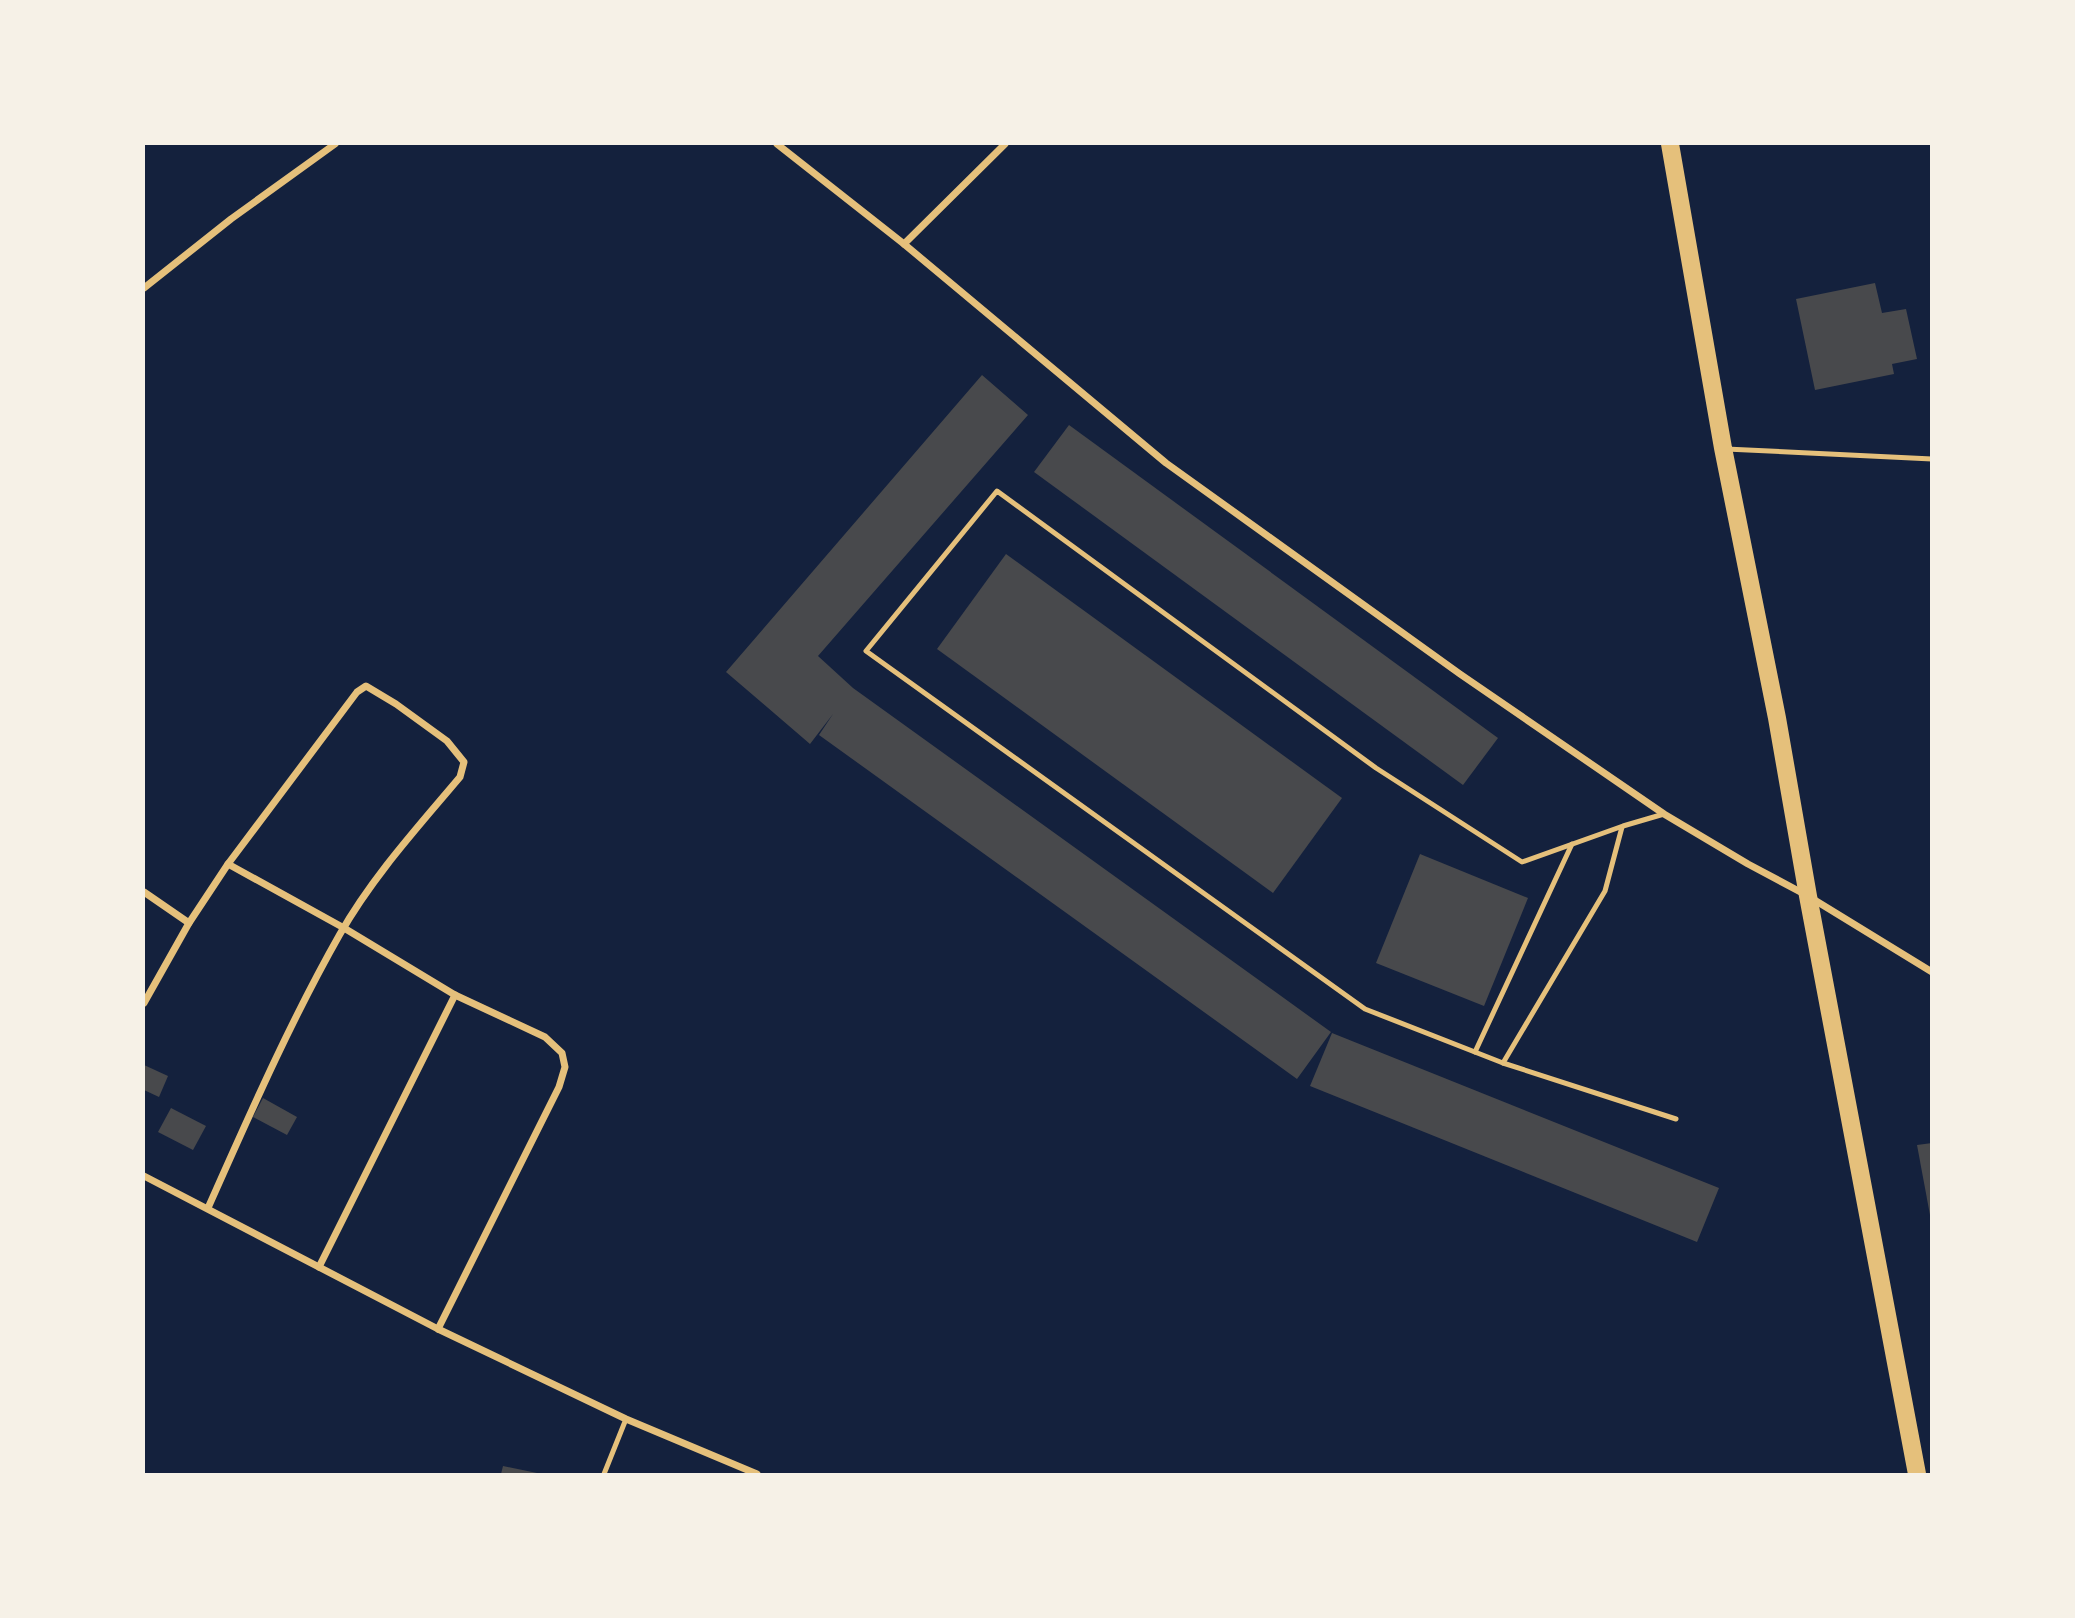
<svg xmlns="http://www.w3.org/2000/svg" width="2075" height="1618" viewBox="0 0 2075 1618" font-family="Inter,sans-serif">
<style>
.building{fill:#48494c}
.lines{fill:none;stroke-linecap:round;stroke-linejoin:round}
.service{stroke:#e5c07b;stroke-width:5}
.minor{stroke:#e5c07b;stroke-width:7}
.primary{stroke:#e5c07b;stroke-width:18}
</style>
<rect width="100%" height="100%" fill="#14213d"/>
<g class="building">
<polygon points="1875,283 1882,313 1906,309 1917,359 1892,364 1894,374 1815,390 1796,299"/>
<polygon points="982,375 1028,415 818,656 853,688 1331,1032 1297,1079 819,735 833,714 810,744 726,672"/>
<polygon points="1069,425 1498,738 1463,785 1034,472"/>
<polygon points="1006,554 1342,798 1273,893 937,649"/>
<polygon points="1420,854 1528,898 1484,1006 1376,963"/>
<polygon points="1332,1033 1719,1188 1697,1242 1310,1086"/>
<polygon points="144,1065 168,1076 159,1097 144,1090"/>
<polygon points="263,1098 297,1117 287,1135 253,1117"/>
<polygon points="171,1108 206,1126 193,1150 158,1132"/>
<polygon points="1932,1143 1932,1215 1930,1215 1917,1145"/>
<polygon points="503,1466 537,1473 536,1474 501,1474"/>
</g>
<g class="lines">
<g class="service">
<polyline points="1726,449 1932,459"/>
<polyline points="1664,814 1623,826 1522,862 1376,768 997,491 866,651 1365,1009 1503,1063 1676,1119"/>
<polyline points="1475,1052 1572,844"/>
<polyline points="1503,1063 1605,891 1622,827"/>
<polyline points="604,1474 626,1419"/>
</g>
<g class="minor">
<polyline points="777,144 904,244 1166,463 1460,674 1664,814 1748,864 1808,896 1932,972"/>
<polyline points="904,244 1005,144"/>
<polyline points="144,288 231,219 335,144"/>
<polyline points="228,864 344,928 455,995 545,1037 562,1053 565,1067 559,1087 438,1329"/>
<polyline points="144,892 189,923"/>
<path d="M144,1003l45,-80 39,-59 129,-172 9,-6 30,18 51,37 17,21 -4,15c-42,50 -87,99 -120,157 -50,88 -91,182 -132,274"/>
<polyline points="144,1176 438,1329 626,1419 757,1474"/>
<polyline points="319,1267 455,995"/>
</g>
<polyline class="primary" points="1670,144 1723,448 1777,718 1808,896 1917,1474"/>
</g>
<rect width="2075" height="1618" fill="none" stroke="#f6f1e7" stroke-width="290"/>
</svg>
